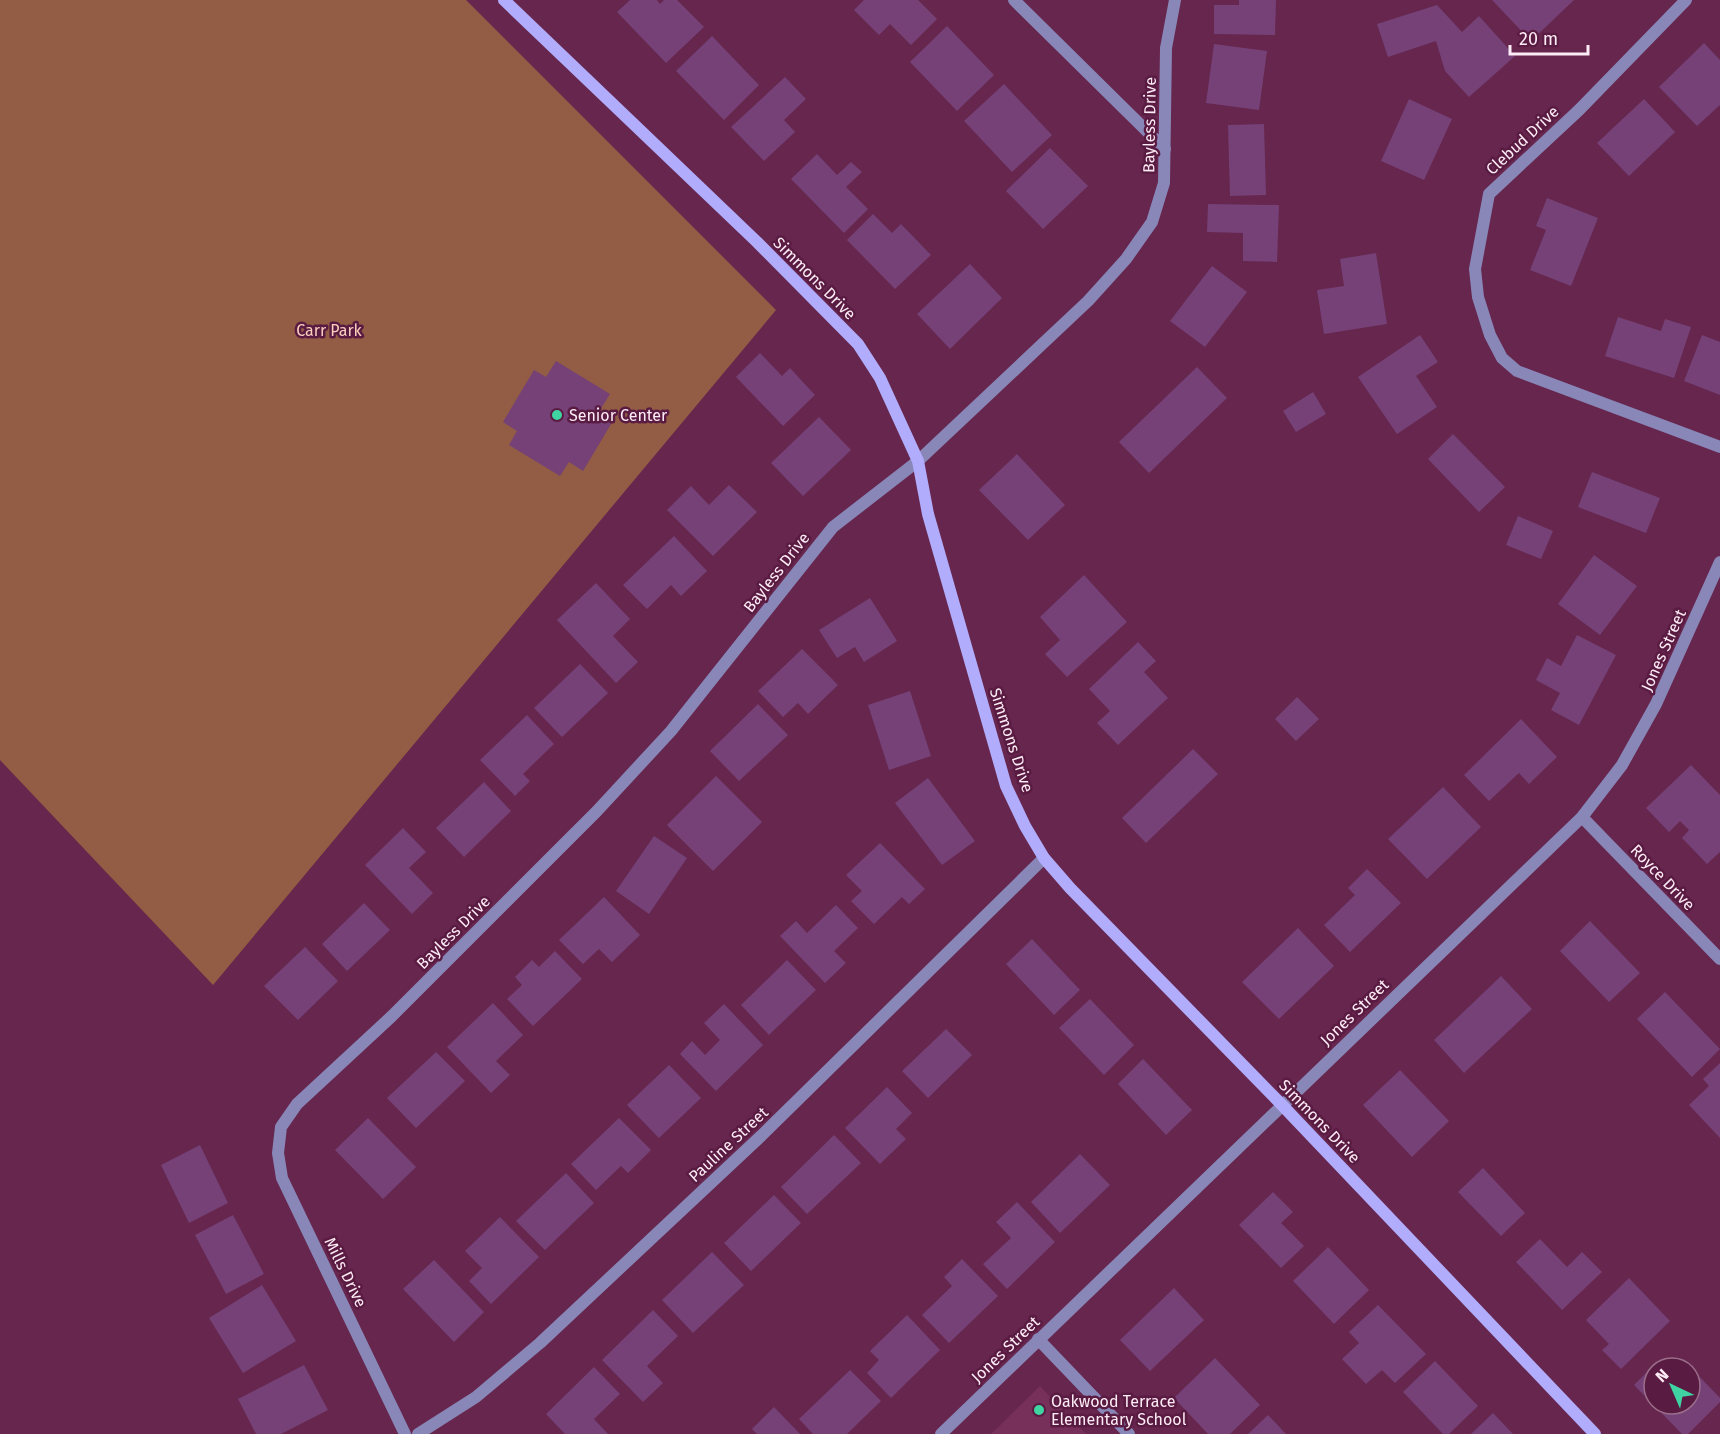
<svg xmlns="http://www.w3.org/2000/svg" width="1720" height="1434" viewBox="0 0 1720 1434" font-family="'Fira Sans',sans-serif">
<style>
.built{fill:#76305a}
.green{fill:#925d44}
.building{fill:#754177}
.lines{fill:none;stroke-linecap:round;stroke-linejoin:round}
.street{stroke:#8987b8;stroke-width:12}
.secondary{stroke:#b1acfb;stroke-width:12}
.poi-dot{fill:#3fd4a2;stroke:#5a1b42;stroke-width:2}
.labels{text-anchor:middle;stroke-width:5;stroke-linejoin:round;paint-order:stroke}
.street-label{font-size:16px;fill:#fdecf5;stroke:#5a1b42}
.park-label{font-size:16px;fill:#fad0bd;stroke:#5a1b42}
.poi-label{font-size:16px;fill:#fdecf5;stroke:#5a1b42;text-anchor:start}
</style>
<rect width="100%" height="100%" fill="#66264d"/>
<polygon class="built" points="1040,1386 1086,1434 991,1434"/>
<polygon class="green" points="0,0 466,0 776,310 213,985 0,760"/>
<g class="building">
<polygon points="630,0 657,0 660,4 664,0 677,0 704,27 666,63 617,12"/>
<polygon points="864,0 918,0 937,19 911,45 890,24 879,35 854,10"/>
<polygon points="1239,0 1276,0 1275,35 1214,34 1214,5 1239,5"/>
<polygon points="1492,0 1574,0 1531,41"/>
<polygon points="1437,5 1462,32 1479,16 1515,56 1469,97 1445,71 1436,41 1388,57 1377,24"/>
<polygon points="947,26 994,75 957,111 910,62"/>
<polygon points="712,36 759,85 724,120 676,71"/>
<polygon points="1704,43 1720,60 1720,105 1697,126 1659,87"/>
<polygon points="1214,44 1267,51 1259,110 1206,103"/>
<polygon points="785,77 806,99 784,120 795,132 764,161 731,127"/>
<polygon points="1004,84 1052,135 1012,172 964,121"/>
<polygon points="1409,99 1452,119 1424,180 1381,161"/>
<polygon points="1644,99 1675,132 1629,176 1597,143"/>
<polygon points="1264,124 1266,195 1230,196 1228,125"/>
<polygon points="1050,148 1088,186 1043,229 1006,191"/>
<polygon points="817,154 837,175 851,162 862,172 846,187 868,209 844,233 791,179"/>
<polygon points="1547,198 1598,218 1571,286 1530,270 1546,230 1536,226"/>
<polygon points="1208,204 1279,205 1277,262 1243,261 1243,233 1207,232"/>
<polygon points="873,214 892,233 901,224 931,255 895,289 847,240"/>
<polygon points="1376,253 1387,324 1324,334 1317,290 1344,286 1340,259"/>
<polygon points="970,264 1002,298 950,349 917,314"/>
<polygon points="1212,266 1247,292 1205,347 1170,321"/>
<polygon points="1618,317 1661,331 1665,319 1691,327 1674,378 1605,356"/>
<polygon points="1420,335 1438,362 1416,376 1437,407 1397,434 1358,377"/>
<polygon points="1702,335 1720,342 1720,395 1684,381"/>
<polygon points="760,353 782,376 790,368 815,395 783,426 736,377"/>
<polygon points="556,361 610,394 600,410 614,419 583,471 569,462 560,476 509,445 517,431 503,422 534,370 546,377"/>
<polygon points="1197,367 1227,398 1149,473 1119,442"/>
<polygon points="1313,392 1326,414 1296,432 1283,411"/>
<polygon points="819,417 851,450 803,496 771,463"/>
<polygon points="1453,434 1505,487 1479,512 1428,459"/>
<polygon points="1017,454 1065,505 1028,540 979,490"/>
<polygon points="1592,472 1660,498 1646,533 1578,507"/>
<polygon points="729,485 757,512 713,556 667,510 691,486 709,505"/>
<polygon points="1518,516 1553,531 1541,559 1506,545"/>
<polygon points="674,536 707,571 681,596 671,585 647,609 623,585"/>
<polygon points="1594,555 1637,586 1600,635 1558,604"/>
<polygon points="1084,575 1127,622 1067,677 1045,654 1060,640 1040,617"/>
<polygon points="596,583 630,619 613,636 638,662 616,683 557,620"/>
<polygon points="870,598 897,641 864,662 855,647 837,658 819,630"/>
<polygon points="1577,635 1616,655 1579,725 1551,710 1560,693 1536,680 1547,658 1561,666"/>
<polygon points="1138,642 1156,661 1144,672 1168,698 1118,745 1097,723 1110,711 1089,689"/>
<polygon points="802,649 838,685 808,714 798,703 783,717 758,691"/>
<polygon points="580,664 608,693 562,737 534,708"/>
<polygon points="910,691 931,756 889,770 868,705"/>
<polygon points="1297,697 1319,719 1296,741 1275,719"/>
<polygon points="758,704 788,735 739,781 710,751"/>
<polygon points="527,715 554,744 523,774 530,781 515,796 480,760"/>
<polygon points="1521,719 1557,757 1529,784 1519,773 1489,801 1464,775"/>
<polygon points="1193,749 1218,774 1146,843 1122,818"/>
<polygon points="1691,765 1720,795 1720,852 1707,864 1682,838 1689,830 1680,821 1669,832 1646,808"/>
<polygon points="716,776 762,822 713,871 667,825"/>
<polygon points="928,778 975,841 942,865 895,803"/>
<polygon points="484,782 511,811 464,857 436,828"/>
<polygon points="1443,787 1481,827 1427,879 1388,839"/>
<polygon points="403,828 426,852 409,868 433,893 412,914 365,865"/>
<polygon points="654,836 687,858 649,914 616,891"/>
<polygon points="880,843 925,889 909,904 902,897 874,924 851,901 862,891 846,875"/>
<polygon points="1367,869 1401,903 1350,952 1324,925 1355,895 1348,888"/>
<polygon points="604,897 640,935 612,962 599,949 583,964 559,940"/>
<polygon points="364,903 390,930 347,971 322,944"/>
<polygon points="836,905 858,928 834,951 846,963 825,983 780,936 796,921 807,933"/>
<polygon points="1590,921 1640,973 1609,1002 1560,951"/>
<polygon points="1298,928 1334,966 1279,1019 1242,982"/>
<polygon points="1032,939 1080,990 1054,1015 1006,964"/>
<polygon points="305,947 338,981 298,1020 264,986"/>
<polygon points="555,951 582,979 533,1026 507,999 522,985 515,977 532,960 539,967"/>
<polygon points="787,960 816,990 769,1035 741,1005"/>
<polygon points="1501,976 1532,1009 1464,1073 1434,1040"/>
<polygon points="1665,992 1720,1049 1692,1077 1637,1019"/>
<polygon points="1090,999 1134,1045 1104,1075 1059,1028"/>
<polygon points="493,1003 523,1035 496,1061 510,1075 491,1093 447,1047"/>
<polygon points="724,1004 763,1045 716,1091 680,1054 692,1041 705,1055 720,1040 704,1023"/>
<polygon points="946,1029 972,1055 928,1098 902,1071"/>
<polygon points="436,1052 465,1081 416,1128 387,1098"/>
<polygon points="1143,1059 1192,1110 1166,1135 1118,1084"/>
<polygon points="1720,1063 1720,1138 1689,1105 1709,1086 1703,1079"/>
<polygon points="669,1065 701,1098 659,1138 627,1105"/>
<polygon points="1400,1070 1449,1121 1412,1157 1363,1105"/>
<polygon points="887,1087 912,1113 896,1129 906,1139 880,1164 845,1128"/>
<polygon points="368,1118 416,1167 383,1199 335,1150"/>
<polygon points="619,1118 651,1150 628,1173 621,1166 596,1190 571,1164"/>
<polygon points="834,1135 861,1163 807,1214 781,1187"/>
<polygon points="200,1145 228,1203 189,1223 161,1165"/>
<polygon points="1080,1154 1110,1185 1060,1233 1031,1202"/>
<polygon points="1483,1168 1525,1213 1501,1236 1458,1192"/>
<polygon points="566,1173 594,1203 545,1250 516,1221"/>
<polygon points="1273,1192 1293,1212 1281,1223 1304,1246 1281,1268 1239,1225"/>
<polygon points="774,1195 801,1223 751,1271 724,1243"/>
<polygon points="1017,1202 1055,1242 1007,1289 983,1264 1011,1238 996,1222"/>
<polygon points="233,1215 264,1274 226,1294 195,1235"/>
<polygon points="500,1217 539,1257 491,1304 469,1281 482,1268 465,1251"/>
<polygon points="1540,1239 1567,1267 1582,1252 1602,1272 1562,1310 1516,1262"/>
<polygon points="1328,1247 1369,1290 1334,1324 1293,1281"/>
<polygon points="712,1252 744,1285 693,1333 662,1300"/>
<polygon points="962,1259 998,1296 949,1343 922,1315 952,1286 944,1277"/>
<polygon points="434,1260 484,1312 454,1342 403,1289"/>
<polygon points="1629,1278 1670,1321 1621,1369 1602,1350 1609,1344 1586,1320"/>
<polygon points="262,1285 296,1341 243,1373 209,1318"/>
<polygon points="1174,1288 1204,1320 1150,1371 1120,1340"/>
<polygon points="1378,1305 1426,1354 1395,1383 1382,1370 1366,1384 1342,1359 1359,1343 1349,1332"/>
<polygon points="653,1310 678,1336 647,1366 663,1383 643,1402 602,1360"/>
<polygon points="907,1315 940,1350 891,1398 867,1373 879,1360 870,1351"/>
<polygon points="1215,1358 1260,1405 1230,1434 1208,1434 1174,1398"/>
<polygon points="1435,1361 1478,1406 1449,1434 1443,1434 1403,1392"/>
<polygon points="1657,1362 1662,1368 1654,1368 1654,1404 1690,1404 1690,1383 1698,1375 1720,1398 1720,1402 1688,1434 1682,1434 1634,1385"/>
<polygon points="304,1365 328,1410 281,1434 256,1434 238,1399"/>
<polygon points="594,1367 620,1394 594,1419 608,1434 565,1434 546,1414"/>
<polygon points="850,1370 881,1401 847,1434 813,1434 799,1419"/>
<polygon points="774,1407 800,1434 757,1434 752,1429"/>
<polygon points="1493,1413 1513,1434 1471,1434"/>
<polygon points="1268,1415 1286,1434 1248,1434"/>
</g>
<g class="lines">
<g class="street">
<polyline points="1014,0 1165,149"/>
<polyline points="1686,0 1579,110 1489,194 1475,269 1478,297 1490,335 1502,358 1517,371 1720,447"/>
<polyline points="1582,817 1720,959"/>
<polyline points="1038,1339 1129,1434"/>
<polyline points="405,1434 282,1178 278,1153 281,1127 297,1104 392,1016 597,811 671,731 833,527 918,461 1088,301 1126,259 1152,222 1164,183 1166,48 1175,0"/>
<polyline points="418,1434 476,1397 540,1343 761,1136 1044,858"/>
<polyline points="941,1434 1582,817 1622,765 1656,704 1720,562"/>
</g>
<polyline class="secondary" points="504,0 757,242 858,344 880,378 918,461 928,514 1006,786 1025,826 1044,858 1070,888 1281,1104 1595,1434"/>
</g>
<g class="poi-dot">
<circle cx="557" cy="415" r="6"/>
<circle cx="1039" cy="1410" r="6"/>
</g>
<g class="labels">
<g class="street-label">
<text transform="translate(1149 125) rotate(-89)" y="6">Bayless Drive</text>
<text transform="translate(1522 140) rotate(-43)" y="6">Clebud Drive</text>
<text transform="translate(815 278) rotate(45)" y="6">Simmons Drive</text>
<text transform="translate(776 572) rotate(-52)" y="6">Bayless Drive</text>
<text transform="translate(1663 650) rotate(-66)" y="6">Jones Street</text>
<text transform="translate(1012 740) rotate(72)" y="6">Simmons Drive</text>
<text transform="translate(1663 877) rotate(46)" y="6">Royce Drive</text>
<text transform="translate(453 932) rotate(-45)" y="6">Bayless Drive</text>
<text transform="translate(1354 1012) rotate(-44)" y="6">Jones Street</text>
<text transform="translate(1320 1121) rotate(46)" y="6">Simmons Drive</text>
<text transform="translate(728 1144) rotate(-43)" y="6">Pauline Street</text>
<text transform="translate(346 1272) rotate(64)" y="6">Mills Drive</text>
<text transform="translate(1005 1349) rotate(-44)" y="6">Jones Street</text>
</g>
<g class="park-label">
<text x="329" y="336">Carr Park</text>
</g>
<g class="poi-label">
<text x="569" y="421">Senior Center</text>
<text x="1051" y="1407">Oakwood Terrace<tspan x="1051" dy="18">Elementary School</tspan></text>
</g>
</g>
<g transform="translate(1672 1386) rotate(316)"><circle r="28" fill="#5a1b42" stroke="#9b6f8a" stroke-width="1.5"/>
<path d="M0-4.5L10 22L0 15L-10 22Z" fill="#3fd4a2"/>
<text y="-9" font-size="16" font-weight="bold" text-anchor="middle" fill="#fdecf5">N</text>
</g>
<path d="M1510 45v9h78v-9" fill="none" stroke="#fdecf5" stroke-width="3"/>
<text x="1519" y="45" font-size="18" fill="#fdecf5" stroke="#5a1b42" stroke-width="4.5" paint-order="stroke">20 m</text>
</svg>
